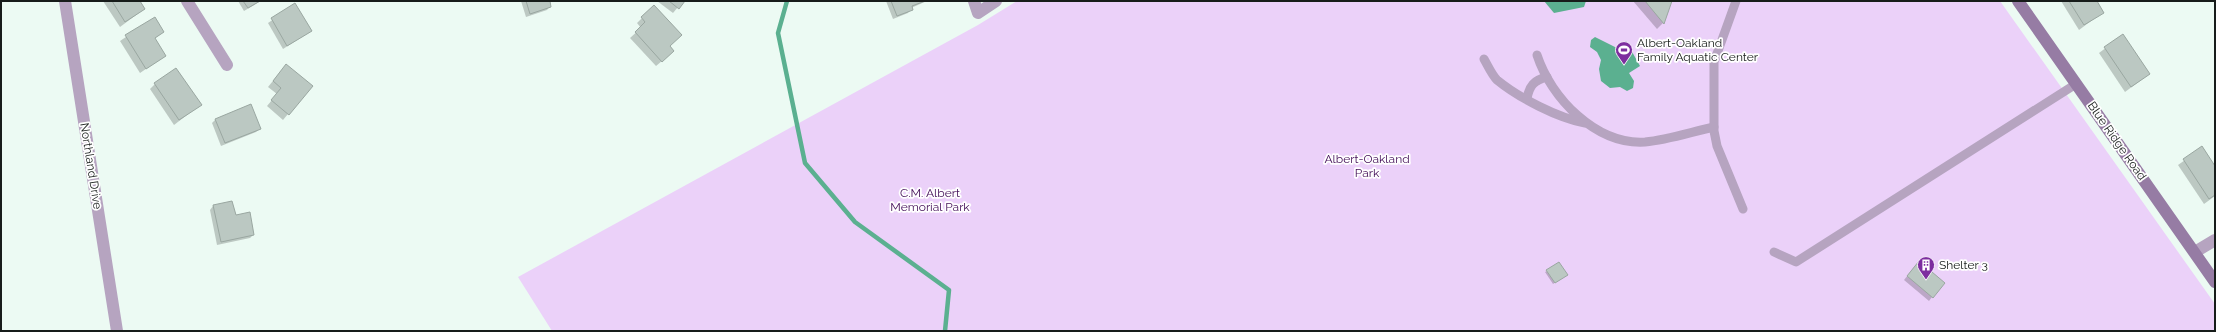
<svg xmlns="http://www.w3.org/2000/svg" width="2216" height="332" viewBox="0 0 2216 332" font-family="Raleway,sans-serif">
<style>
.green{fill:#ebd1f9}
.water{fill:#5bb090}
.shadow{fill:#0003}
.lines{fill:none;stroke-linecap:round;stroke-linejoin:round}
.stream{stroke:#5bb090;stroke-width:4.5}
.building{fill:#bbc8c2;stroke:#9aa7a1}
.lane{stroke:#b6a4c0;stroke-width:9}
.street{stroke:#b6a4c0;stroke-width:12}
.secondary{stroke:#967ca4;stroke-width:12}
.labels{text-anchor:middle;stroke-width:3.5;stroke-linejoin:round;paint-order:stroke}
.poi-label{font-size:12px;fill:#171c1a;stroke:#fff;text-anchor:start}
.street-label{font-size:12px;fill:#171c1a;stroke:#fff}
.park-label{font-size:12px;fill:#420d57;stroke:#fff}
</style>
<rect width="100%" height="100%" fill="#ecfaf3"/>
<polygon class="green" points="1017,1 2000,1 2215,304 2215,331 552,331 518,277 978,25"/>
<g class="water">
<polygon points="1544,1 1586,1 1584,7 1554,13"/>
<polygon points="1595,37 1617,48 1620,48 1626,41 1640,66 1629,73 1634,81 1633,88 1627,91 1620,87 1610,88 1601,81 1599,69 1601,60 1597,52 1590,47 1591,40"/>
</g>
<g class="shadow">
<polygon points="103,1 139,1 144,9 120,27"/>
<polygon points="238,1 261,1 244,11"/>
<polygon points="521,1 549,1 550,6 547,10 526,17"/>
<polygon points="657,1 683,1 673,13"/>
<polygon points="886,1 927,1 911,8 908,13 893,19"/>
<polygon points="1633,1 1671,1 1663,23 1657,29"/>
<polygon points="2061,1 2096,1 2103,12 2079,30"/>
<polygon points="295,5 311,31 283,49 268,23"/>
<polygon points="154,18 163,32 154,39 165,56 140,73 120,41"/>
<polygon points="642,18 669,46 668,56 656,66 630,38 641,28 637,23"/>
<polygon points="2123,35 2149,74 2125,92 2099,53"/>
<polygon points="281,71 311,86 283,120 267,106 277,94 268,87"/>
<polygon points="155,84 200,105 174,125 150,89"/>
<polygon points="215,120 260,128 256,132 221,146 212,123"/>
<polygon points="2202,148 2215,168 2215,196 2204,204 2178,165"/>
<polygon points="232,202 235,217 253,235 250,238 217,245 210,210 213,206"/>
<polygon points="1915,266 1932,297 1929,301 1904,280"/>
<polygon points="1547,271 1565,276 1553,284 1545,272"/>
</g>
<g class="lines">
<polyline class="stream" points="787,1 778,33 805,163 855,222 949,290 945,331"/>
</g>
<g class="building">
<polygon points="112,1 140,1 145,9 125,22"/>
<polygon points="243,1 260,1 248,8"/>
<polygon points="526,1 550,1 551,7 530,14"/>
<polygon points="669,1 685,1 679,9"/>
<polygon points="891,1 925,1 912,6 913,10 897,16"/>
<polygon points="1645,1 1672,1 1664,24"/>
<polygon points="2069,1 2097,1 2104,13 2084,25"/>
<polygon points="295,3 312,31 287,46 271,18"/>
<polygon points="654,5 682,35 670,46 674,51 662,62 635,32 645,22 641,17"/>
<polygon points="155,17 164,32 155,38 166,56 146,69 125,35"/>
<polygon points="2123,34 2150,74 2131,87 2104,47"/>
<polygon points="286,64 313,86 289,115 271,100 281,88 273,81"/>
<polygon points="176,68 202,105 179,120 154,83"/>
<polygon points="251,104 261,129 225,143 215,119"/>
<polygon points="2202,146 2215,166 2215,195 2209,199 2183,159"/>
<polygon points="232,201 236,215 250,212 254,235 221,242 213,205"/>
<polygon points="1919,261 1945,283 1933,298 1907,276"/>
<polygon points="1559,262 1568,275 1555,283 1546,270"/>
</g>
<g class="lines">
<g class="lane">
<polyline points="1736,1 1714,62 1714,131 1717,146 1743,209"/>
<path d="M1537,55c14,43 59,90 108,87 23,-2 46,-10 69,-15"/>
<path d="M1484,59c4,7 8,16 13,21 22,18 61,38 88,43"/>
<path d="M1527,99c2,-13 7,-19 20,-22"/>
<polyline points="1774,252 1796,262 2076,84"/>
</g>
<g class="street">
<polyline points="65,1 117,331"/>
<polyline points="187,1 227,65"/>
<polyline points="974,1 978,13 996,1"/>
<polyline points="2195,252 2215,240"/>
</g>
<polyline class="secondary" points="2018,1 2215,282"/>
</g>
<defs>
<g id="stadium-pin" transform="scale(0.9)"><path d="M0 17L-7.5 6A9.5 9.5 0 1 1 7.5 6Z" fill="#7d2e9f" stroke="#fff"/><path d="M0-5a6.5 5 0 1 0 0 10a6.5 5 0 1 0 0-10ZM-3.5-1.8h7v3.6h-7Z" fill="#fff"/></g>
<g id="building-pin" transform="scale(0.9)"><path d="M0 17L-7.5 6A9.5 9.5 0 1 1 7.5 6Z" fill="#7d2e9f" stroke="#fff"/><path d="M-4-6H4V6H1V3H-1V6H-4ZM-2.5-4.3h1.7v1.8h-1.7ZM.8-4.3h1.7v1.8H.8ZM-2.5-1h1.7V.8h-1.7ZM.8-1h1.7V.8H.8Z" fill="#fff"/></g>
</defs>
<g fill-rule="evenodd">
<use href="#stadium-pin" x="1624" y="50"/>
<use href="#building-pin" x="1926" y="265"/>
</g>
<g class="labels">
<g class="poi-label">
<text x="1637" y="47">Albert-Oakland<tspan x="1637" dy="14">Family Aquatic Center</tspan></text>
<text x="1939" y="269">Shelter 3</text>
</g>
<g class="street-label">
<text transform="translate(2117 141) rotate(55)" y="4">Blue Ridge Road</text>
<text transform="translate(91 166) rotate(81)" y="4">Northland Drive</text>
</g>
<g class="park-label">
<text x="1367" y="163">Albert-Oakland<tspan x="1367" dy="14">Park</tspan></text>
<text x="930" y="197">C.M. Albert<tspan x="930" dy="14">Memorial Park</tspan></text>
</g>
</g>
<rect width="2216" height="332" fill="none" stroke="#171c1a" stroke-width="4"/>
</svg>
